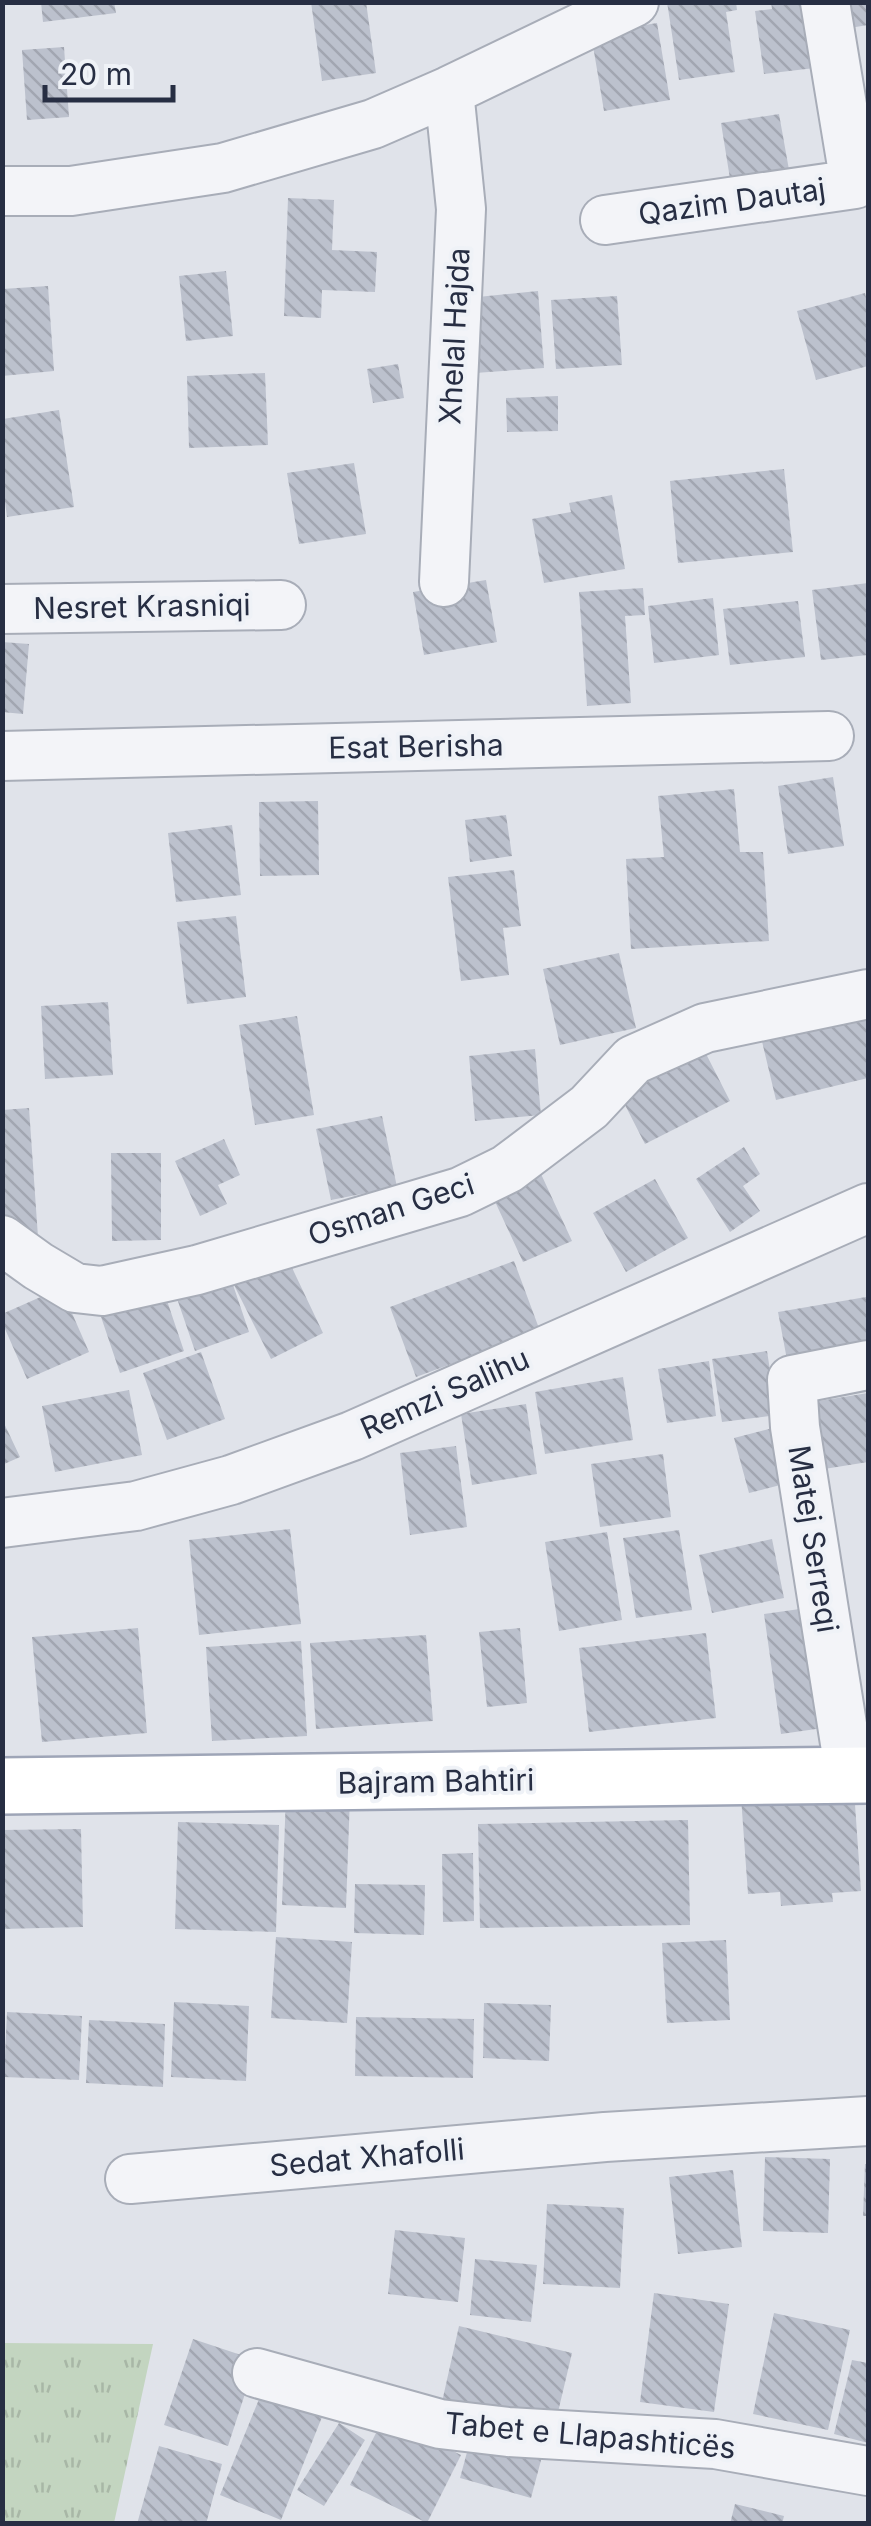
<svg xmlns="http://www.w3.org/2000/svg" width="871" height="2526" font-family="Inter,sans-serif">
	<defs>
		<pattern id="grass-tufts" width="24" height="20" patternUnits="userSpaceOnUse" patternTransform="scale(2.5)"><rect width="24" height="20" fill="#c3d5c0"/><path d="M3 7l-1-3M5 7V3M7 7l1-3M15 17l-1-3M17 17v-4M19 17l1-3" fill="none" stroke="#a8b7a6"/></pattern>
		<pattern id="building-back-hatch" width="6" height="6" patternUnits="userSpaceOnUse" patternTransform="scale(2.5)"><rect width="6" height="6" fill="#bcc1cd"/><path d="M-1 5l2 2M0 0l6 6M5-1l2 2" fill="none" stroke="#a2a6b1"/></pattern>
	</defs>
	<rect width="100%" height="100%" fill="#e0e3ea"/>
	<path fill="url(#grass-tufts)" d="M3,2343L153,2344L114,2523H3Z"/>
	<path fill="url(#building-back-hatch)" d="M41,2H114L116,13L43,22Z
		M311,2H366L376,73L322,81Z
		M667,2H736L737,10L726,12L735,72L679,80Z
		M771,2H814L823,67L764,74L755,11L772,9Z
		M832,2H868V25L837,30Z
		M657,23L670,100L604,111L591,34Z
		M64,47L69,117L27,120L22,50Z
		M779,114L791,181L732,191L721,123Z
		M288,198L334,200L332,250L377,252L375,292L322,290L321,318L284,316Z
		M226,271L233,336L186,341L179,276Z
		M48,286L54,371L2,376V289Z
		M538,291L544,368L475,373L468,298Z
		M865,293L868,306V366L816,380L797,311Z
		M617,296L622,365L556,369L551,300Z
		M398,364L404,398L373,403L367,369Z
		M265,373L268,445L189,448L187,376Z
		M558,396V431L507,432L506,398Z
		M59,410L74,507L7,517L3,487V419Z
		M354,463L366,534L299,544L287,473Z
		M784,469L793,552L678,563L670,481Z
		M612,495L625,569L544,583L532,519L571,512L569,503Z
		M486,580L497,642L424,655L413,592Z
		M868,583V655L821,660L812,590Z
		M643,588L645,615L625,616L631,703L587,706L579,592Z
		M713,598L719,655L654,663L648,606Z
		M798,601L805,657L730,665L723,609Z
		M2,642L29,644L23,714L2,712Z
		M833,777L844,846L788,854L778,786Z
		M734,789L740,852H763L769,941L631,949L626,859L664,857L658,796Z
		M318,801L319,875L260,876L259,802Z
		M506,815L512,856L470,862L465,820Z
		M232,825L241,895L176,902L168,833Z
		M514,870L521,926L503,928L509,975L461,981L448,877Z
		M236,916L246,997L187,1004L177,922Z
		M619,953L636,1028L560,1045L543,969Z
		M108,1002L113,1075L45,1079L41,1006Z
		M868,1007V1078L776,1100L760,1033Z
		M297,1016L314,1115L255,1125L239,1025Z
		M701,1044L730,1101L645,1144L625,1105L643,1073Z
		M535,1049L541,1115L475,1121L469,1056Z
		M29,1108L38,1237L2,1213V1110Z
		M382,1116L397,1187L331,1200L316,1129Z
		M224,1139L240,1175L218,1185L227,1204L200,1216L175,1161Z
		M744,1147L760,1174L743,1186L760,1211L730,1232L696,1179Z
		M111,1153H161V1240L112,1241Z
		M541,1174L572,1241L523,1262L492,1195Z
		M655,1179L688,1238L626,1272L593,1213Z
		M285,1253L323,1333L271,1359L231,1279L249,1332L195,1351L172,1284Z
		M514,1261L540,1331L416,1377L390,1307Z
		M161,1283L184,1351L120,1373L97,1305Z
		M61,1288L89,1352L27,1379L2,1322V1314Z
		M866,1297L868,1351L788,1365L778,1312Z
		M767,1351L777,1415L722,1422L712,1359Z
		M201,1352L225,1419L167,1440L143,1373Z
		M709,1361L716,1416L667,1423L658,1369Z
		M623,1377L633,1440L545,1454L535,1392Z
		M129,1390L142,1455L55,1472L42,1406Z
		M868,1393V1462L818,1470L807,1403Z
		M526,1404L537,1474L472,1485L461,1414Z
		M2,1419L20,1457L2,1465Z
		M773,1428L788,1483L749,1493L734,1438Z
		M456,1446L467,1527L410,1535L400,1453Z
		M663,1454L671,1517L600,1527L591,1464Z
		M290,1529L301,1624L199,1635L189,1540Z
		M679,1530L692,1610L636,1618L623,1538Z
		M607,1532L622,1620L559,1631L545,1542Z
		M772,1539L784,1598L712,1613L699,1555Z
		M814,1607L830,1727L781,1734L764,1614Z
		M138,1628L147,1733L42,1742L32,1637Z
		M520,1628L527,1703L487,1707L479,1632Z
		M706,1633L716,1718L589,1732L579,1648Z
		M426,1635L433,1721L316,1729L310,1643Z
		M301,1641L307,1736L212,1741L206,1647Z
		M854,1790L861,1891L832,1893L833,1902L781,1906L780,1892L748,1894L741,1797Z
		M286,1794L350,1796L346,1908L282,1905Z
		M688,1820L690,1925L480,1928L478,1824Z
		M178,1822L279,1825L276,1932L175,1929Z
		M81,1829L83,1927L2,1929V1830Z
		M473,1853L474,1921L443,1922L442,1854Z
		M355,1884L425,1885L424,1935L354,1933Z
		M276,1937L352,1942L347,2023L271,2018Z
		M726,1940L730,2020L667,2023L662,1943Z
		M174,2002L249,2006L246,2081L171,2077Z
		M484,2003L551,2005L549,2061L483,2058Z
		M7,2012L82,2016L79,2080L4,2077Z
		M356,2017L474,2019L473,2078L355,2076Z
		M89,2020L165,2024L163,2087L86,2083Z
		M765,2157L830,2159L828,2233L763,2231Z
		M865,2164H868V2216H863Z
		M733,2170L742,2247L678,2254L669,2177Z
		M547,2204L624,2208L620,2288L543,2284Z
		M395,2230L465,2238L458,2302L388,2294Z
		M475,2259L537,2265L531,2322L470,2315Z
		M654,2293L729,2304L714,2412L640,2402Z
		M774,2313L850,2330L828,2430L753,2414Z
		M459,2326L572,2353L554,2429L442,2402Z
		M193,2339L256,2360L228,2446L164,2425Z
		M852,2360L868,2363V2443L834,2434Z
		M268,2377L328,2402L281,2520L220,2495Z
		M384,2417L461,2455L427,2523L350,2485Z
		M339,2423L365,2440L324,2506L297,2490Z
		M473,2430L544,2449L531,2498L460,2478Z
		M159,2446L222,2464L206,2524H137Z
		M735,2504L784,2516L782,2524H730Z"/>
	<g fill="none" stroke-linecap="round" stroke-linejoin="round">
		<g stroke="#a8adb8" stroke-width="52">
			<path id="street" d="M2,191H71L223,168L373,124L449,91L634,2
				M605,220L855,184L825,2
				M444,582L461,209L449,91
				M2,609L281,605
				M2,756L829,736
				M2,1240L38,1266L75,1288L102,1291L197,1270L460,1192L507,1169L589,1107L633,1060L705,1028L868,994
				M2,1523L136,1506L231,1480L352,1436L868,1208
				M850,1775L795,1427L792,1380L868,1365
				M130,2179L605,2137L868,2121
				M257,2373L440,2424L508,2432L715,2444L868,2471"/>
		</g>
		<g stroke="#9ea5b7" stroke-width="60">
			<path id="primary" d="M2,1786L868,1775"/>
		</g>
		<use href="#street" stroke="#f3f4f8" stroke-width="48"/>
		<use href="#primary" stroke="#fff" stroke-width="55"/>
	</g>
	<g text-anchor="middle" stroke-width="8" stroke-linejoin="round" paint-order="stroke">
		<g font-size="30" fill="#272e43" stroke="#eff2f7">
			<text transform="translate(732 202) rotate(-8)" y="10">Qazim Dautaj</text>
			<text transform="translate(455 336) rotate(-87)" y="10">Xhelal Hajda</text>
			<text transform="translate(142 607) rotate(-1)" y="10">Nesret Krasniqi</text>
			<text transform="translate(416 747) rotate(-1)" y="10">Esat Berisha</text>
			<text transform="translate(391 1210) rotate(-18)" y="10">Osman Geci</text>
			<text transform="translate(445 1394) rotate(-24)" y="10">Remzi Salihu</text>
			<text transform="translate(813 1539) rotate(81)" y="10">Matej Serreqi</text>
			<text transform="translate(436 1782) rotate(-1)" y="10">Bajram Bahtiri</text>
			<text transform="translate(367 2158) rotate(-5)" y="10">Sedat Xhafolli</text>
			<text transform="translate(590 2436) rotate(5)" y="10">Tabet e Llapashticës</text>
		</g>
	</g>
	<rect width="871" height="2526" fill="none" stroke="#272e43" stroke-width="10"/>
	<path d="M45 85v15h128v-15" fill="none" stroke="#272e43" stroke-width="5"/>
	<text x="60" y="85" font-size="30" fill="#272e43" stroke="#eff2f7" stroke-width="8" paint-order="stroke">20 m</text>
</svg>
